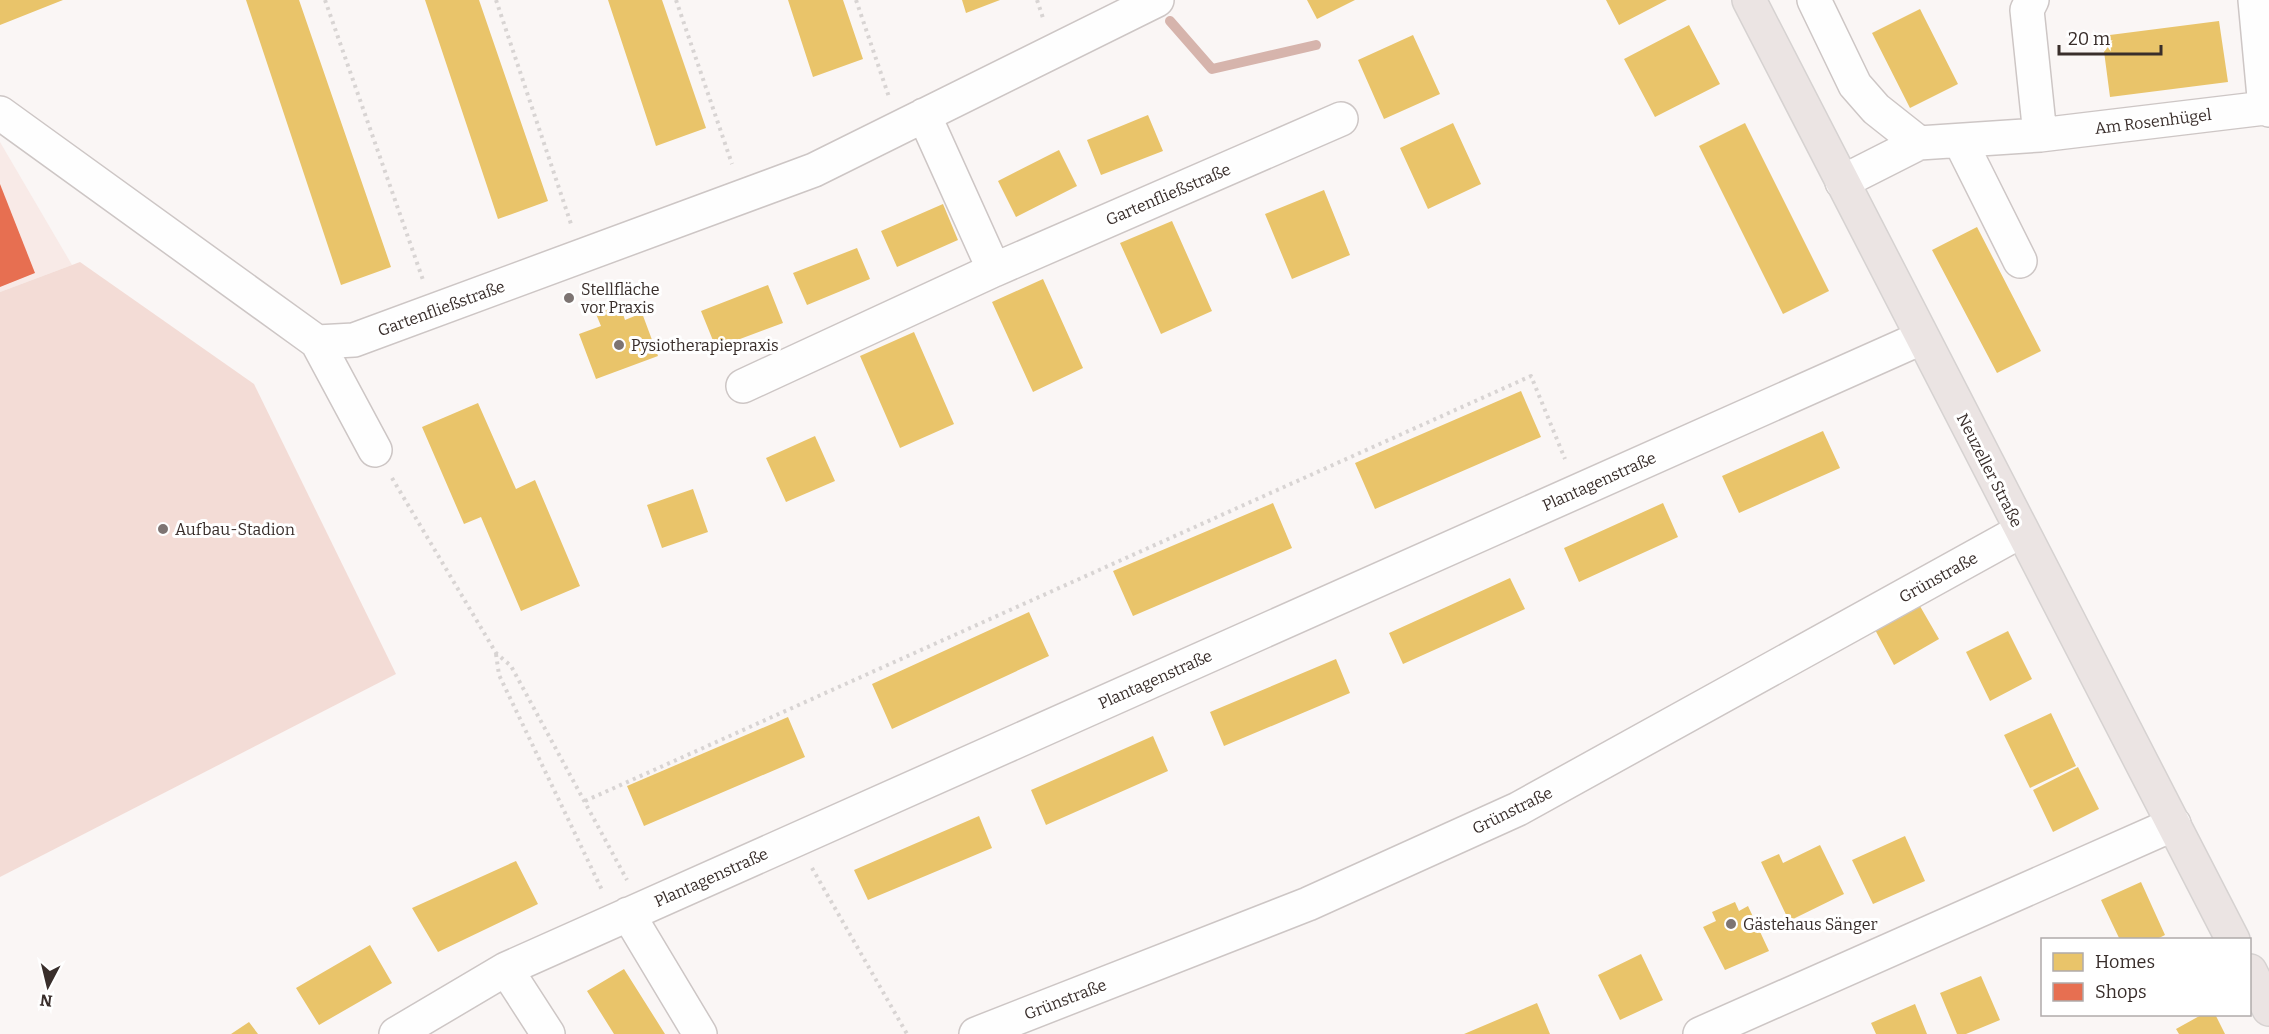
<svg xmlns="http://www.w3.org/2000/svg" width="2269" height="1034" font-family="Bitter,serif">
	<rect width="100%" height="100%" fill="#faf6f5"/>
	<path fill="#f8eae7" d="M0,142L72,265L0,292Z"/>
	<path fill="#f3dcd6" d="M80,262L254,384L396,674L0,877V292Z"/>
	<path fill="#e9c46a" d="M0,0H63L0,25Z
		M246,0H299L391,267L341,285Z
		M425,0H479L548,201L498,219Z
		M608,0H662L706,128L656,146Z
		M788,0H843L863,59L813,77Z
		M962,0H1000L966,13Z
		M1307,0H1355L1317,19Z
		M1606,0H1667L1619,25Z
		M1920,9L1958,84L1910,108L1872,33Z
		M2219,21L2228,82L2110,97L2102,36Z
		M1689,25L1720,84L1655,117L1624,59Z
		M1413,35L1440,94L1384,119L1358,60Z
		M1148,115L1163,151L1101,175L1087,140Z
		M1453,123L1481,184L1428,209L1400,148Z
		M1745,123L1829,291L1783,314L1699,146Z
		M1059,150L1077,186L1016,217L998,181Z
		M1324,190L1350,255L1292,279L1265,214Z
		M943,204L958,240L897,267L881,231Z
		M1172,221L1212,311L1161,334L1120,243Z
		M1977,227L2041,351L1997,373L1932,250Z
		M857,248L870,279L807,305L793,273Z
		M1043,279L1083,368L1033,392L992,302Z
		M768,285L783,323L716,348L701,311Z
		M620,305L625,320L642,313L658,356L596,379L579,334L601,326L596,314Z
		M914,332L954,424L900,448L860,356Z
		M1521,391L1541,437L1375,509L1355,463Z
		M478,403L516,489L535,480L580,586L521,611L481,517L464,524L422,427Z
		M1823,431L1840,468L1739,513L1722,476Z
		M815,436L835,481L786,502L766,458Z
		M693,489L708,532L662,548L647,505Z
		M1273,503L1292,548L1133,616L1113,571Z
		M1663,503L1678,537L1579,582L1564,548Z
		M1510,578L1525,609L1403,664L1389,633Z
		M1917,601L1939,639L1894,665L1873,626Z
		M1029,612L1049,656L892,729L872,684Z
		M2008,631L2032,679L1990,701L1966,652Z
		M1336,659L1350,693L1224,746L1210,712Z
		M2051,713L2076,766L2030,788L2004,735Z
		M788,717L805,757L644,826L627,786Z
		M1153,736L1168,771L1046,825L1031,790Z
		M2078,767L2099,809L2053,832L2033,790Z
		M979,816L992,848L868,900L854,870Z
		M1905,836L1925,881L1873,904L1852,860Z
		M1820,845L1844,894L1789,921L1761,862L1779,854L1783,863Z
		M516,861L538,904L438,952L412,908Z
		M2141,882L2165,935L2155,940H2120L2101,900Z
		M1735,902L1739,911L1748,906L1769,951L1725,970L1703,927L1716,921L1712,912Z
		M370,945L392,983L319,1025L296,988Z
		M1641,954L1663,1000L1620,1020L1598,975Z
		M624,969L665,1034H614L587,991Z
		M1981,976L2000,1020L1966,1034H1957L1940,993Z
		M1537,1003L1550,1034H1464Z
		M1915,1004L1927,1034H1876L1871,1023Z
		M2203,1014H2215L2225,1034H2179L2176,1029Z
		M249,1022L258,1034H231Z"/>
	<path fill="#e76f51" d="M0,184L35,273L0,287Z"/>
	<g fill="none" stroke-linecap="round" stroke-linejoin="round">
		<path stroke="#d6b4ac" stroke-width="10" d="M1170,21L1212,69L1316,45"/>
		<g stroke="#cdc6c5" stroke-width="36">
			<path id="minor" d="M1814,0L1855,85L1876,109L1919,143
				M2032,0L2027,10L2040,135
				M2255,0L2265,108
				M0,113L317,342L354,340L814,170L1157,0
				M1960,141L2020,261
				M1842,182L1919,143L2040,135L2265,108L2269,110
				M994,270L1341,119
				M317,342L375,450
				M743,386L994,270L924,115
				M628,914L700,1034
				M506,969L548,1034
				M396,1034L506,969L1921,338
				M976,1034L1308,904L1518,809L2021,531
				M1700,1034L2174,824"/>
		</g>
		<g stroke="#d6d2d1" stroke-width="36">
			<path id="major" d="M1749,0L2233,940
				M2250,971L2269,1009"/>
		</g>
		<path stroke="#d8d4d3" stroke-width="4" stroke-dasharray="3 4.5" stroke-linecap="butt" d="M325,0L423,280
			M496,0L571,224
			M676,0L732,164
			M856,0L889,97
			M1037,0L1043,18
			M392,478L496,653L511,666L627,880
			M496,654L499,675L602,890
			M585,801L1531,376L1565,459
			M812,868L907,1034"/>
		<use href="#minor" stroke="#fefefe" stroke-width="33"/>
		<use href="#major" stroke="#ebe4e3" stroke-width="33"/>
	</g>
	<g fill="#7d7472" stroke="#fff" stroke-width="2">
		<circle cx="569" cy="298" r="6"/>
		<circle cx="619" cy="345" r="6"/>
		<circle cx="163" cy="529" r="6"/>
		<circle cx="1731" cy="924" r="6"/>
	</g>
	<g text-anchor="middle" stroke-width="6" stroke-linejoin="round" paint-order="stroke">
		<g font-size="16" fill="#392e2b" stroke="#fff">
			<text transform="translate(2153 121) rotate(-7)" y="6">Am Rosenhügel</text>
			<text transform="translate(1168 194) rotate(-23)" y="6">Gartenfließstraße</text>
			<text transform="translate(441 308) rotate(-20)" y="6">Gartenfließstraße</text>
			<text transform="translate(1990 470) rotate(63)" y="6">Neuzeller Straße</text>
			<text transform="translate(1599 481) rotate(-24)" y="6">Plantagenstraße</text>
			<text transform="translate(1938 577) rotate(-29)" y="6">Grünstraße</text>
			<text transform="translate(1155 679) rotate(-24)" y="6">Plantagenstraße</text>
			<text transform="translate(1512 810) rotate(-26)" y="6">Grünstraße</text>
			<text transform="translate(711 877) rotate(-24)" y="6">Plantagenstraße</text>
			<text transform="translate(1065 999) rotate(-21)" y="6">Grünstraße</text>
		</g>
		<g font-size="16" fill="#392e2b" stroke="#fff" text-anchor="start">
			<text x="581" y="295">Stellfläche<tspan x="581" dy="18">vor Praxis</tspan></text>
			<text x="631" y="351">Pysiotherapiepraxis</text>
			<text x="175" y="535">Aufbau-Stadion</text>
			<text x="1743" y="930">Gästehaus Sänger</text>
		</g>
	</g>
	<rect x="2041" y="938" width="210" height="78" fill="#ffffff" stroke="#b0abaa" stroke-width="1.5"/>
	<rect x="2053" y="953" width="30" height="18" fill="#e9c46a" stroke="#b0abaa" stroke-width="1.5"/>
	<text x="2095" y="968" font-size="18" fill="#392e2b">Homes</text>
	<rect x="2053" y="983" width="30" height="18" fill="#e76f51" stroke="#b0abaa" stroke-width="1.5"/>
	<text x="2095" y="998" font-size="18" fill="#392e2b">Shops</text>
	<g transform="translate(48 986) rotate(187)" stroke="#ffffff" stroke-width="4.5" paint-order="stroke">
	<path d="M0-4.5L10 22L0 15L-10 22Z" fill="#392e2b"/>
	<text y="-9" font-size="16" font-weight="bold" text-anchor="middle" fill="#392e2b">N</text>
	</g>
	<path d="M2059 45v9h102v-9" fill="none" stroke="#392e2b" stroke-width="3"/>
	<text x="2068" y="45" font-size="18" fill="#392e2b" stroke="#ffffff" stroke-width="4.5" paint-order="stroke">20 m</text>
</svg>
